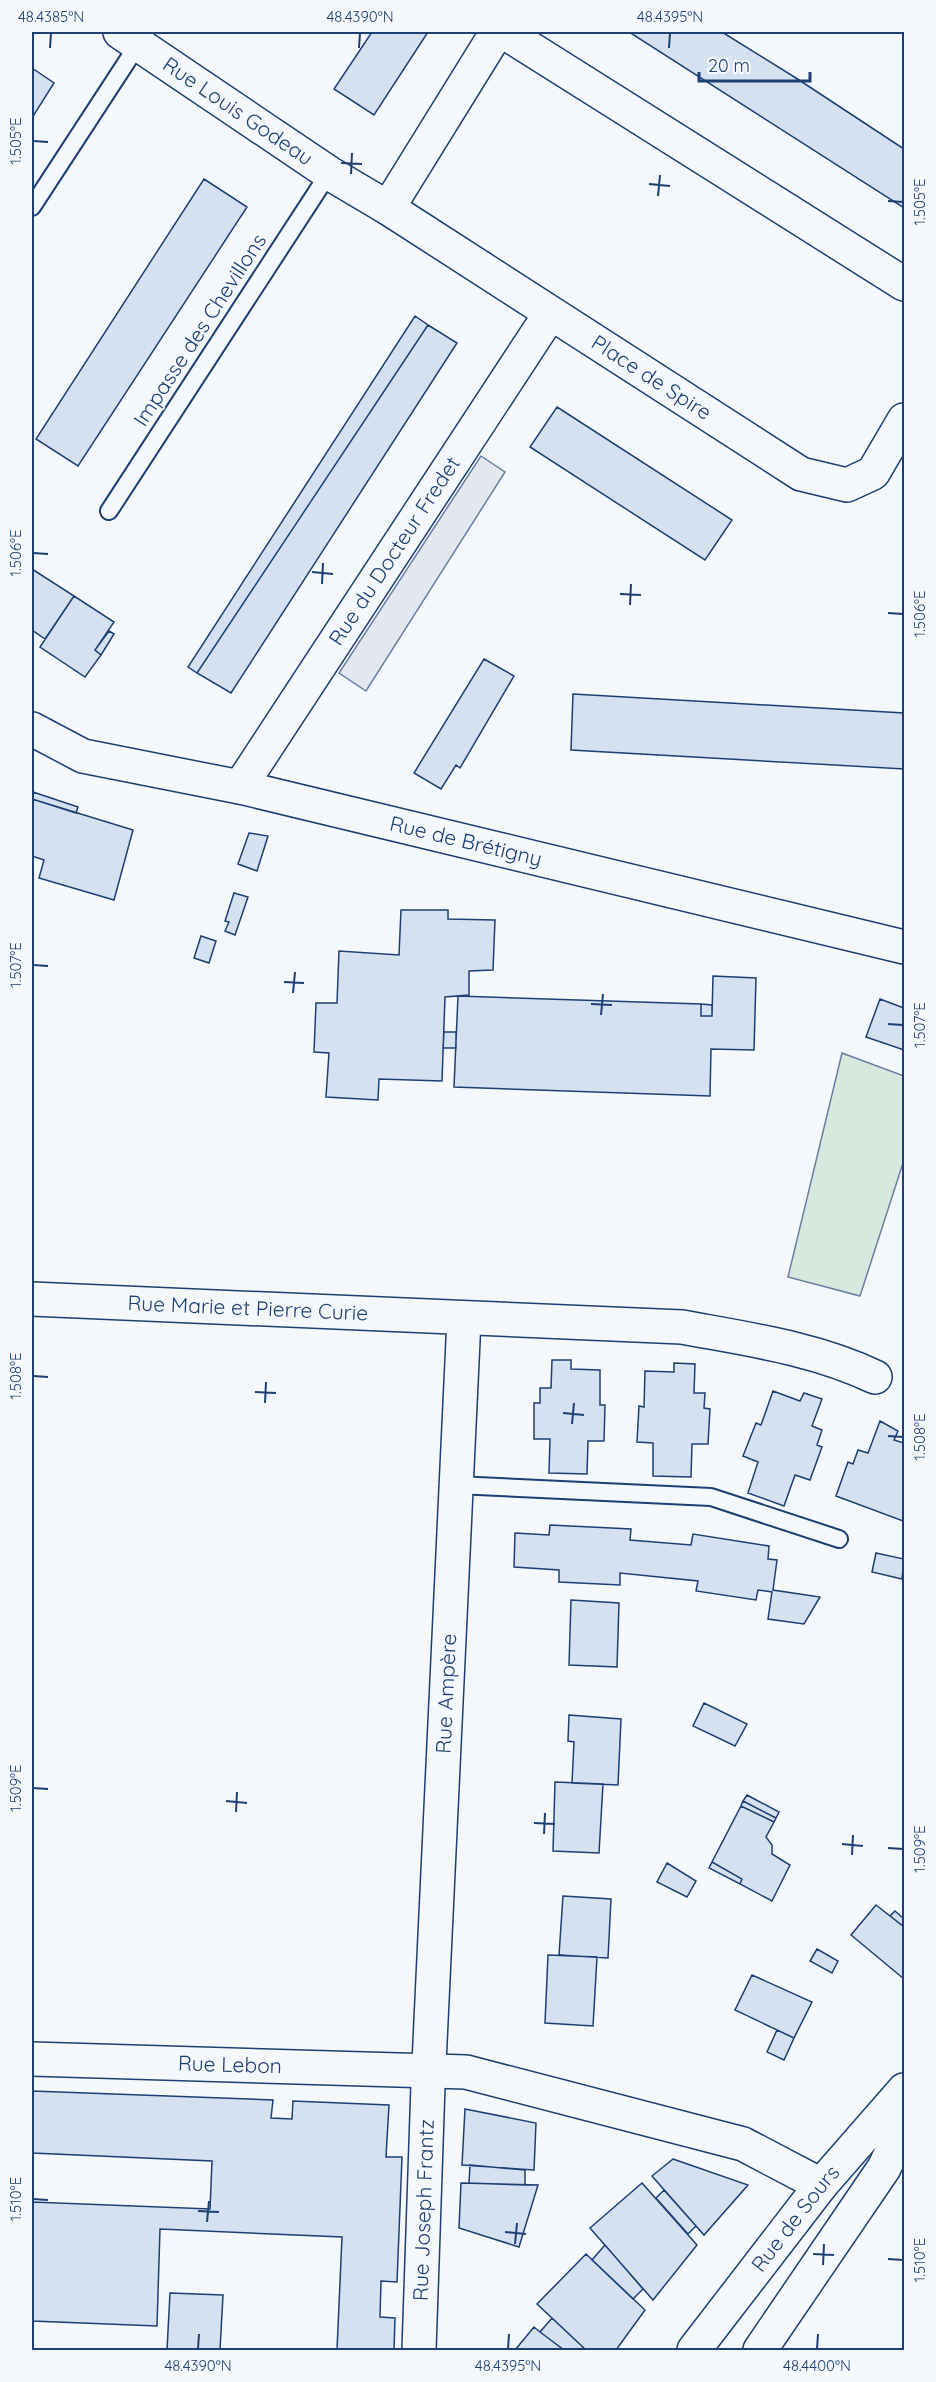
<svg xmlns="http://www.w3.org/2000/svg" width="936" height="2382" font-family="Quicksand,sans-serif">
	<rect width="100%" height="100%" fill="#f4f7fb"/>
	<path fill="#d7e8df" stroke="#687fa3" stroke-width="1.5" d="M842,1053L904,1076V1160L860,1296L788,1277Z"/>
	<path fill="#e3e8f0" stroke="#687fa3" stroke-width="1.5" d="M481,456L505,472L366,691L339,673Z"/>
	<path fill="#d5e0f0" stroke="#1d3f73" stroke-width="1.5" d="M372,32H428L374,115L334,89Z
		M629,32H722L796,78L904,149V208Z
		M32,68L54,83L32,118Z
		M204,179L247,207L78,466L36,439Z
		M415,316L428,325L197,673L188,667Z
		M428,325L457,343L231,693L197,673Z
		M557,407L732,520L705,560L530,447Z
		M32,569L74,596L45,639L32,630Z
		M74,596L114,622L95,650L101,655L85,677L40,647Z
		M109,631L114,634L101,655L95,650Z
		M484,659L514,676L460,768L456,765L441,789L414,773Z
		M573,694L904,713V769L571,750Z
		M33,792L78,807L76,813L32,799Z
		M32,799L133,830L114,900L39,878L44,860L32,856Z
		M249,833L268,836L257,871L238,864Z
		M234,893L248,897L235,935L225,931L229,922L225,921Z
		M401,910H448V919L495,920L493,970L469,971V995L445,997L442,1081L379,1079L378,1100L326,1097L329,1053L314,1052L316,1003H337L339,951L399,955Z
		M201,936L216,941L209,963L194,958Z
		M713,976L756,978L754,1050L711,1049L710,1096L454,1087L458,996L701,1004V1016H712Z
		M880,999L904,1008V1050L866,1037Z
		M701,1004L712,1005V1016H701Z
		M444,1032H456V1048H443Z
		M552,1360H571V1369L600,1370V1405H605L604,1441H588L587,1474L549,1473L550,1439H534V1403H540V1388H551Z
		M674,1363L695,1364L694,1393H705L704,1408L710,1409L708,1444H692L691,1477L653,1476V1443L637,1442L639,1406L644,1407L645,1371L674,1372Z
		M773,1391L800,1401L804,1393L822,1399L812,1426L822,1430L817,1445L822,1447L810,1480L795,1475L784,1506L748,1493L758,1462L743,1456L756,1423L761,1425Z
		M880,1421L898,1431L894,1440L904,1443L903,1521L836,1496L848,1462L853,1464L858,1450L868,1453Z
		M550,1525L631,1529L630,1540L691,1545L693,1534L769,1546L768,1559L777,1560L773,1590L820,1597L804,1624L768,1619L772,1592L758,1590L756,1600L696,1591L698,1581L620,1573V1585L559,1582V1570L514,1567L515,1533L549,1535Z
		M876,1553L904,1559L902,1579L872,1572Z
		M571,1600L619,1603L617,1667L569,1665Z
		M704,1703L747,1724L735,1746L693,1726Z
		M569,1715L621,1719L618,1785L572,1783L574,1742L568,1741Z
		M555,1782L603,1784L599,1853L553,1851Z
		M747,1795L779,1812L776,1818L743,1801Z
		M743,1801L776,1818L774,1822L741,1806Z
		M741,1806L774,1822L766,1837L772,1845V1854L790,1865L772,1901L740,1884L742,1879L712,1862Z
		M712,1862L742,1879L740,1884L709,1868Z
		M667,1863L696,1881L687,1897L657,1882Z
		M563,1896L611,1899L608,1958L559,1955Z
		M876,1905L903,1926L904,1924V1979L851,1935Z
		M895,1911L904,1919L903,1926L890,1916Z
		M817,1949L838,1961L832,1973L810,1961Z
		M548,1955L597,1957L593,2026L545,2023Z
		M752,1975L812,2002L794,2038L735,2010Z
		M777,2030L794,2038L784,2060L767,2052Z
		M32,2091L273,2100L271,2118L292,2119L293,2101L389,2105L386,2157H402L397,2282L381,2281L380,2317L395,2318L394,2350H337L342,2237L160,2229L157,2326L32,2321V2202L210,2209L212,2161L32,2153Z
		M465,2109L536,2123L534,2170L462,2165Z
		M673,2159L748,2185L704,2235L652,2176Z
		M470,2165L525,2170V2185L469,2183Z
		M461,2183L538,2185L519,2247L459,2228Z
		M642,2183L697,2245L653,2300L590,2228Z
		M664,2190L696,2226L688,2234L656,2198Z
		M605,2245L643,2289L633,2299L592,2260Z
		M586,2254L645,2310L616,2350H586L537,2304Z
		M170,2293L223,2295L220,2350H167Z
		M552,2318L586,2350H564L540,2332Z
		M534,2327L540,2332L564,2350H515Z"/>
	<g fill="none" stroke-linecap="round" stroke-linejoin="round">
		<g stroke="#1d3f73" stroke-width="20">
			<path id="lane" d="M32,207L139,43
				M109,511L329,173
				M456,1485L711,1497L839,1539"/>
		</g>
		<g stroke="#1d3f73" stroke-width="36">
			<g id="street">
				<path id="s1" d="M120,32L329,173L388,208L801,474L847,485L873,473L904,420"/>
				<path d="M504,32L904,284"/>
				<path d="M388,208L497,32"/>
				<path id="s2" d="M32,729L83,756L240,787L904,947"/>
				<path id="s3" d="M240,787L550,314"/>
				<path id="s4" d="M32,1299L682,1327C746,1339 815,1348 875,1377"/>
				<path id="s5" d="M32,2059L466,2072L743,2144L821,2185"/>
				<path id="s6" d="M419,2350L428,2085L464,1319"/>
			</g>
		</g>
		<g stroke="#1d3f73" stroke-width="36">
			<g id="secondary">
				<path id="s7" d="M694,2350L821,2185L904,2090"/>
				<path d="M760,2350L884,2168L904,2126"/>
			</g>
		</g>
		<use href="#lane" stroke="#f4f7fb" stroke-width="16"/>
		<use href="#street" stroke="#f4f7fb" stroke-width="33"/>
		<use href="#secondary" stroke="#f4f7fb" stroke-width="33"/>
	</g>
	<path fill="none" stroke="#1d3f73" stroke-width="2" d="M50,48L51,33M359,48L360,33M669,48L670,33M33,141L48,142M341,163L362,164M351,174L352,153M649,184L670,186M658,196L660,175M888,201L903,202M33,553L48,554M312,572L333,574M322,584L323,563M620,594L641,595M630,605L631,584M888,613L903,614M33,965L48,966M284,982L304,983M293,993L295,972M591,1004L612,1005M601,1015L603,994M888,1024L903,1025M33,1376L48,1377M255,1392L276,1393M265,1403L266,1382M563,1413L584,1415M572,1424L574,1403M888,1436L903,1437M33,1788L48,1789M226,1801L247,1803M236,1812L237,1792M534,1823L555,1824M544,1834L545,1813M842,1844L863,1846M888,1848L903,1849M852,1855L853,1835M33,2199L48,2200M198,2211L219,2212M207,2222L209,2201M505,2232L526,2234M515,2244L517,2223M813,2254L834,2255M888,2259L903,2260M823,2265L824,2244M198,2349L199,2334M508,2349L509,2334M817,2349L818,2334"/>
	<g text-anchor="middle" stroke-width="4.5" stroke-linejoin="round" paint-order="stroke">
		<g font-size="21" fill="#1d3f73" stroke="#f4f7fb">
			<text dy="7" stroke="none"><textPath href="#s1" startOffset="142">Rue Louis Godeau</textPath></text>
			<text transform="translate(200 330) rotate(-57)" y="7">Impasse des Chevillons</text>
			<text dy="7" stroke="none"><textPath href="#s1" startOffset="634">Place de Spire</textPath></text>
			<text dy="7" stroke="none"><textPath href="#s3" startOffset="282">Rue du Docteur Fredet</textPath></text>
			<text dy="7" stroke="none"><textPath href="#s2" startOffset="450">Rue de Brétigny</textPath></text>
			<text dy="7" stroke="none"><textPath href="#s4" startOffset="216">Rue Marie et Pierre Curie</textPath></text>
			<text dy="7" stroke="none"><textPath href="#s6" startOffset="657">Rue Ampère</textPath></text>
			<text dy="7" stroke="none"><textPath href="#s5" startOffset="198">Rue Lebon</textPath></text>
			<text dy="7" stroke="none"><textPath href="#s6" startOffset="140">Rue Joseph Frantz</textPath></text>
			<text dy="7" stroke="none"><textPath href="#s7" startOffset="166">Rue de Sours</textPath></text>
		</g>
	</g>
	<rect width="936" height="2382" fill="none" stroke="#f4f7fb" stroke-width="66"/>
	<path d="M699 72v9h111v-9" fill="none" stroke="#1d3f73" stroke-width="3"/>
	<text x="708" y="72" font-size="18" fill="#1d3f73" stroke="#f4f7fb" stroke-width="4.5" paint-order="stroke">20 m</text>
	<rect x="33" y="33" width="870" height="2316" fill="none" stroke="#1d3f73" stroke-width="2"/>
	<g font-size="15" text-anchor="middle" fill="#1d3f73">
		<text x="51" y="22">48.4385°N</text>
		<text x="360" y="22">48.4390°N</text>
		<text x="670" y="22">48.4395°N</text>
		<text transform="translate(16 141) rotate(-90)" y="5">1.505°E</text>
		<text transform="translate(920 202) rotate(-90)" y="5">1.505°E</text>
		<text transform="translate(16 553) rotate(-90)" y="5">1.506°E</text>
		<text transform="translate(920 614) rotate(-90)" y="5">1.506°E</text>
		<text transform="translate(16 965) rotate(-90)" y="5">1.507°E</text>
		<text transform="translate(920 1025) rotate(-90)" y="5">1.507°E</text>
		<text transform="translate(16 1376) rotate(-90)" y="5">1.508°E</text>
		<text transform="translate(920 1437) rotate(-90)" y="5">1.508°E</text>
		<text transform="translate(16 1788) rotate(-90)" y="5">1.509°E</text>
		<text transform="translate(920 1849) rotate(-90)" y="5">1.509°E</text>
		<text transform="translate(16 2199) rotate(-90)" y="5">1.510°E</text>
		<text transform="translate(920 2260) rotate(-90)" y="5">1.510°E</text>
		<text x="198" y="2371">48.4390°N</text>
		<text x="508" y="2371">48.4395°N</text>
		<text x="817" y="2371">48.4400°N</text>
	</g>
</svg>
